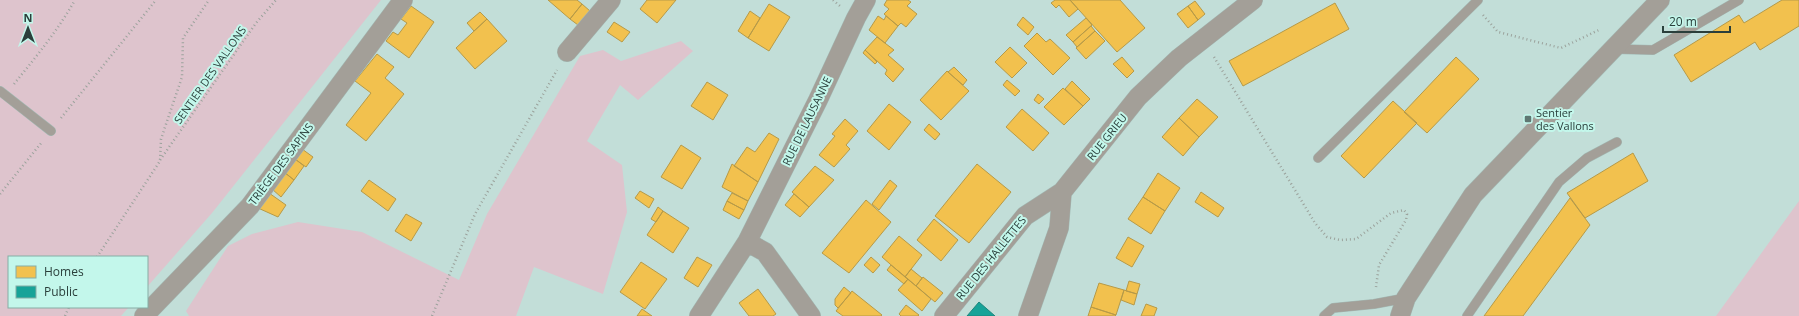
<svg xmlns="http://www.w3.org/2000/svg" width="1799" height="316" font-family="'Open Sans',sans-serif">
	<rect width="100%" height="100%" fill="#c2ded8"/>
	<path fill="#dec4cd" d="M0,0H381L212,213L147,287V257H9V307H129L121,316H0Z
		M681,41L693,51L638,100L620,85L587,141L622,165L627,212L603,294L534,267L516,316H189L186,311L228,246L252,234L298,222L362,232L459,280L487,214L580,56L603,50L621,61Z
		M1799,201V316H1716Z"/>
	<path fill="#f2c14e" stroke="#b69a48" d="M548,0H577L582,4L570,19Z
		M647,0H676L657,23L640,9Z
		M887,0H908L911,2L907,6L917,14L906,27L901,23L898,26L884,14L889,9L884,5Z
		M1055,0H1070L1078,9L1069,17L1059,5L1056,8L1051,3Z
		M1070,0H1120L1145,28L1117,52Z
		M1782,0H1799V26L1760,50L1755,42L1691,82L1674,55L1739,15L1744,23Z
		M1195,1L1205,14L1198,20L1188,6Z
		M1335,3L1349,29L1243,86L1229,61Z
		M582,4L590,11L578,25L570,19Z
		M769,4L790,17L769,51L748,38Z
		M411,6L434,22L409,58L386,41L393,32L398,35L407,23L401,19Z
		M1188,6L1198,20L1188,28L1177,14Z
		M750,11L760,18L748,38L738,31Z
		M480,12L487,19L474,31L467,23Z
		M878,16L884,20L886,16L898,26L885,43L869,30Z
		M1023,17L1034,27L1028,35L1017,25Z
		M1086,18L1092,25L1073,42L1066,35Z
		M487,19L507,41L475,69L456,48Z
		M614,22L630,32L622,42L607,32Z
		M1091,26L1095,31L1077,47L1073,42Z
		M1095,31L1105,41L1086,59L1076,48Z
		M1037,33L1046,42L1050,39L1070,58L1053,75L1024,46Z
		M877,37L894,50L888,55L904,69L893,82L885,74L887,70L865,50Z
		M1010,47L1027,63L1012,78L995,62Z
		M865,50L877,62L875,64L863,53Z
		M377,54L394,67L385,78L404,94L366,141L346,125L371,93L355,81Z
		M1122,57L1134,71L1127,78L1113,64Z
		M1456,57L1479,79L1427,133L1404,112Z
		M954,67L967,80L963,85L948,72Z
		M947,71L969,91L941,120L920,100Z
		M1007,80L1020,91L1015,96L1003,85Z
		M1072,81L1090,99L1083,106L1065,89Z
		M707,82L728,95L713,120L691,106Z
		M1063,88L1083,106L1064,125L1044,107Z
		M1038,94L1044,99L1039,104L1034,100Z
		M1197,99L1218,117L1199,137L1179,118Z
		M1393,101L1417,123L1364,178L1341,156Z
		M889,104L911,122L889,150L867,131Z
		M1022,109L1049,133L1033,151L1006,127Z
		M1179,118L1199,137L1183,156L1162,137Z
		M845,119L858,131L846,145L850,149L834,167L819,155L835,136L832,134Z
		M929,124L940,134L935,140L924,130Z
		M769,133L779,139L758,182L734,166L747,147L755,152Z
		M681,145L701,158L682,189L661,177Z
		M302,149L313,157L306,167L295,159Z
		M1633,153L1648,181L1585,218L1567,193Z
		M295,159L304,166L294,180L284,172Z
		M732,164L758,182L748,201L722,187Z
		M977,164L1011,192L969,243L935,216Z
		M815,166L834,180L809,207L792,192Z
		M284,172L294,180L281,197L272,189Z
		M1158,173L1180,188L1165,211L1143,197Z
		M369,180L396,199L388,211L361,191Z
		M890,180L897,186L879,210L872,204Z
		M640,191L654,199L649,208L635,198Z
		M1201,192L1224,208L1218,217L1195,202Z
		M269,193L286,205L278,217L258,208Z
		M732,193L748,201L744,210L727,201Z
		M794,194L809,207L800,217L785,205Z
		M1143,197L1165,211L1151,234L1128,219Z
		M1570,198L1590,225L1523,316H1484Z
		M866,200L891,222L849,273L822,253Z
		M727,201L744,210L739,219L723,210Z
		M658,207L663,211L656,222L651,219Z
		M663,211L689,228L673,253L647,235Z
		M406,214L422,223L411,241L395,231Z
		M934,219L958,240L941,261L917,240Z
		M899,236L922,255L905,277L882,257Z
		M1128,237L1144,246L1132,267L1116,258Z
		M697,257L712,265L698,287L684,278Z
		M871,257L880,265L873,273L864,265Z
		M641,262L667,279L645,309L620,292Z
		M891,265L908,279L904,284L887,270Z
		M911,269L922,278L916,286L905,277Z
		M923,277L943,293L935,302L916,286Z
		M908,279L931,299L922,311L898,290Z
		M1129,281L1140,284L1137,294L1126,291Z
		M1099,283L1124,290L1116,315L1091,307Z
		M844,287L851,293L838,308L835,305V299Z
		M758,289L776,314L773,316H749L739,303Z
		M1124,290L1137,294L1134,305L1121,300Z
		M852,291L882,315L881,316H843L836,311Z
		M1146,304L1157,308L1154,316H1141Z
		M906,305L919,315L918,316H901L899,314Z
		M1091,307L1116,315L1115,316H1088Z
		M642,309L652,316H637Z"/>
	<path fill="#17a398" stroke="#1d857c" d="M979,302L995,316H967Z"/>
	<g fill="none" stroke-linecap="round" stroke-linejoin="round">
		<g stroke="#a3b9b4" stroke-width="10">
			<path id="lane" d="M1615,49L1653,50L1739,0
				M0,91L51,131
				M1318,158L1478,0
				M1324,316L1333,308L1374,304L1406,298
				M1467,316L1559,182L1587,158L1617,142"/>
		</g>
		<g stroke="#a3b9b4" stroke-width="20">
			<path id="street" d="M567,52L611,0
				M747,242L765,252L811,316
				M144,316L250,206L403,0
				M699,316L747,242L818,100L856,18L866,0
				M944,316L1025,216L1062,192
				M1028,316L1059,228L1062,192L1138,97L1179,58L1253,0
				M1400,316L1406,298L1473,195L1660,0"/>
		</g>
		<path stroke="#9ba29c" stroke-width="2.5" stroke-dasharray="1 3" stroke-linecap="butt" d="M833,0L840,6
			M1483,15L1498,32L1561,48L1601,29
			M1214,57L1315,223L1327,237L1340,240L1356,239L1391,213L1404,210L1407,214L1406,220L1379,265L1376,287
			M14,84C36,57 58,30 75,0
			M61,118L156,0
			M160,160L256,23L276,0
			M0,194L42,142
			M97,257L160,161L161,139L182,77L183,38L209,0
			M65,316L69,307
			M432,316L475,214L557,70"/>
		<use href="#lane" stroke="#a39f98" stroke-width="9"/>
		<use href="#street" stroke="#a39f98" stroke-width="19"/>
	</g>
	<rect fill="#5f7772" stroke="#c3f7eb" stroke-width="1.5" x="1524" y="115" width="8" height="8" rx="2"/>
	<g text-anchor="middle" stroke-width="4" stroke-linejoin="round" paint-order="stroke">
		<g font-size="11" fill="#2a3f3b" stroke="#c3f7eb">
			<text transform="translate(210 75) rotate(-55)" y="4">SENTIER DES VALLONS</text>
			<text transform="translate(807 121) rotate(-64)" y="4">RUE DE LAUSANNE</text>
			<text transform="translate(1107 137) rotate(-51)" y="4">RUE GRIEU</text>
			<text transform="translate(281 164) rotate(-53)" y="4">TRIÈGE DES SAPINS</text>
			<text transform="translate(991 258) rotate(-51)" y="4">RUE DES HALLETTES</text>
		</g>
		<g font-size="11" fill="#2a3f3b" stroke="#c3f7eb" text-anchor="start">
			<text x="1536" y="117">Sentier<tspan x="1536" dy="13">des Vallons</tspan></text>
		</g>
	</g>
	<rect x="8" y="256" width="140" height="52" fill="#c3f7eb" stroke="#86ada5"/>
	<rect x="16" y="266" width="20" height="12" fill="#f2c14e" stroke="#86ada5"/>
	<text x="44" y="276" font-size="12" fill="#2a3f3b">Homes</text>
	<rect x="16" y="286" width="20" height="12" fill="#17a398" stroke="#86ada5"/>
	<text x="44" y="296" font-size="12" fill="#2a3f3b">Public</text>
	<g transform="translate(28 28)" stroke="#c3f7eb" stroke-width="3" paint-order="stroke">
	<path d="M0-3L7 15L0 10L-7 15Z" fill="#2a3f3b"/>
	<text y="-6" font-size="11" font-weight="bold" text-anchor="middle" fill="#2a3f3b">N</text>
	</g>
	<path d="M1663 26v6h67v-6" fill="none" stroke="#2a3f3b" stroke-width="2"/>
	<text x="1669" y="26" font-size="12" fill="#2a3f3b" stroke="#c3f7eb" stroke-width="3" paint-order="stroke">20 m</text>
</svg>
